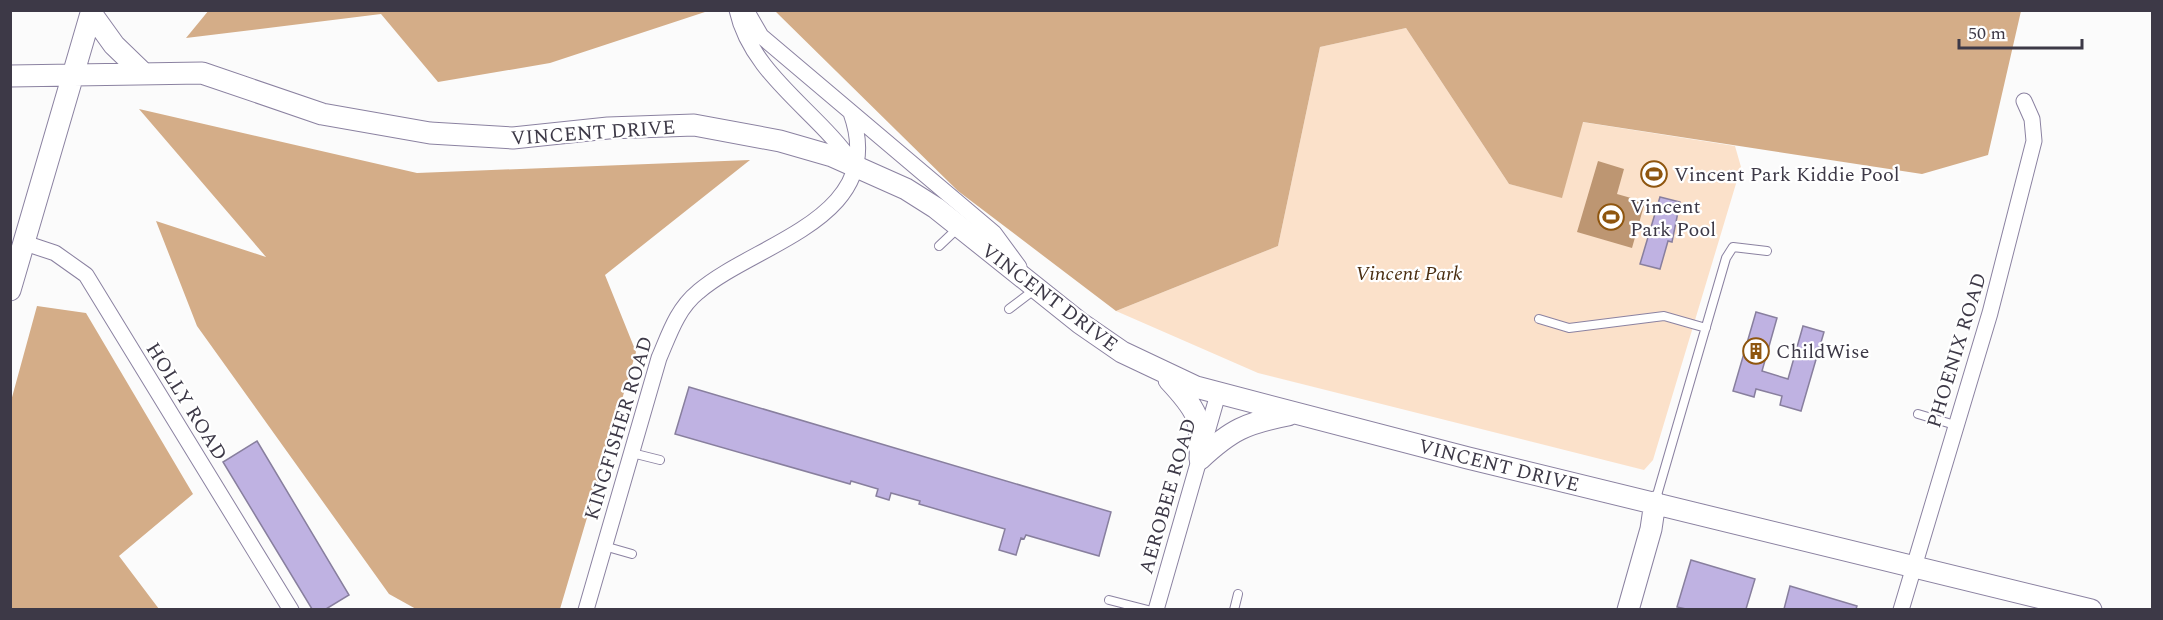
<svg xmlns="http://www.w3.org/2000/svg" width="2163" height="620" font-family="Spectral,serif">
	<rect width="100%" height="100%" fill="#fbfbfb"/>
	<path fill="#fbe1ca" d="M1406,28L1509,184L1562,197L1582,122L1735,146L1741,167L1653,460L1644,470L1258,373L1116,311L1278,246L1320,47Z"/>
	<path fill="#d4ad88" d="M209,10H708V11L550,63L438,82L381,14L186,38Z
		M775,11H2021L1988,155L1922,174L1583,122L1562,198L1509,184L1406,28L1320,47L1278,246L1116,311L958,191Z
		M139,109L417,173L750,160L605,275L636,352L560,609H416L389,594L197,326L156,221L266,257Z
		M37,306L86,313L193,494L119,556L159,609H11V401Z"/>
	<path fill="#bd9672" d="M1598,161L1624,169L1617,194L1645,202L1632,248L1577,232Z
		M1650,164L1661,173L1659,183L1649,181L1643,168Z"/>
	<path fill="#bfb2e2" stroke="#887f9e" stroke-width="1.5" d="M1660,197L1680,202L1672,242L1668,241L1660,269L1640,264Z
		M1756,312L1777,318L1762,371L1788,379L1803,326L1824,332L1801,411L1780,405L1782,396L1756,389L1754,397L1733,391Z
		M689,387L1111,512L1099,556L1026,535L1024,539L1021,538L1016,555L999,550L1005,529L919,504L920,501L891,493L889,500L876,496L878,489L851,481L850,484L675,434Z
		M257,441L349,595L326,609H312L223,462Z
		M1691,560L1755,579L1746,609H1686L1677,607Z
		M1790,586L1857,606L1856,609H1784Z"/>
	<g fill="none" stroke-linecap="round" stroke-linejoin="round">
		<g stroke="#8b82a1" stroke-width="10">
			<path id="lane" d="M939,246L958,228
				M1009,309L1034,290
				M1539,319L1569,328L1664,316L1706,328
				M1918,414L1955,425
				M632,453L660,460
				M1655,502L1726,258L1733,247L1767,251
				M604,546L632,554
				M1109,600L1148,610
				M1234,610L1238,594"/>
		</g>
		<g stroke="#8b82a1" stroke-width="17">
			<path id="street" d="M737,10C751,75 819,112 854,165
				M746,10L761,36L994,233L1019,267
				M25,243L55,253L86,275L291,610
				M586,610L659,358C669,335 677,309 698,292C756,242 889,219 851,113
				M1156,610L1218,394
				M1901,610L1990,313L2034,141L2032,119L2024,101"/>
		</g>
		<g stroke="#8b82a1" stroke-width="23">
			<path id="secondary" d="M91,13L114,45L144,74
				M10,76L202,73L322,114L430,133L513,138L608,128L694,125L780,141L832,156L906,189L936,208L1080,323L1122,352L1196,387L1468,458L2091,610
				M10,290L92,10
				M1169,380C1197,410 1202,418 1200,459
				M1200,459C1231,430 1246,423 1288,415
				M1628,610L1651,529L1655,502"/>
		</g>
		<use href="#lane" stroke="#fff" stroke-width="8"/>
		<use href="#street" stroke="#fff" stroke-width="15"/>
		<use href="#secondary" stroke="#fff" stroke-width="21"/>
	</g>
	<defs>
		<g id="stadium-ring" transform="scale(1.35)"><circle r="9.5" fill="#fff" stroke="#8f560f" stroke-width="1.5"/><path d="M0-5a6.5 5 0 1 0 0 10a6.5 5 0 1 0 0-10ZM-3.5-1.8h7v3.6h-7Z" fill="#8f560f"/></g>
		<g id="building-ring" transform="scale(1.35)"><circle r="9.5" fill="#fff" stroke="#8f560f" stroke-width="1.5"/><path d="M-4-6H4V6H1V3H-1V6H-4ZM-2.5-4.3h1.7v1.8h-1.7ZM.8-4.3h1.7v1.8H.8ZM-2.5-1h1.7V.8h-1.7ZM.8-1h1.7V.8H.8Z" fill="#8f560f"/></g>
	</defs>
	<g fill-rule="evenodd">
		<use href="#stadium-ring" x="1654" y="174"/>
		<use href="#stadium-ring" x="1611" y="217"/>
		<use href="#building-ring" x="1756" y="351"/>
	</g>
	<g text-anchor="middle" stroke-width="4.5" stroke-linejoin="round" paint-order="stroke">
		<g font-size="20" fill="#3d3947" stroke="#fff">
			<text transform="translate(593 132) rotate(-4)" y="7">VINCENT DRIVE</text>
			<text transform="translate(1050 297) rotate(37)" y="7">VINCENT DRIVE</text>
			<text transform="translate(1956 350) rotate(-73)" y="7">PHOENIX ROAD</text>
			<text transform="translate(187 401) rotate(58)" y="7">HOLLY ROAD</text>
			<text transform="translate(618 428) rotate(-73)" y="7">KINGFISHER ROAD</text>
			<text transform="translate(1499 465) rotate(14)" y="7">VINCENT DRIVE</text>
			<text transform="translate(1167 496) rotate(-74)" y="7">AEROBEE ROAD</text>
		</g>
		<g font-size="20" fill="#3d3947" stroke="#fff" text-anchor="start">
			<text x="1674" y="181">Vincent Park Kiddie Pool</text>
			<text x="1630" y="213">Vincent<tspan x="1630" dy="23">Park Pool</tspan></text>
			<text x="1776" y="358">ChildWise</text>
		</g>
		<g font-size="20" font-style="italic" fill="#492d10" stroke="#fff">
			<text x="1409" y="280">Vincent Park</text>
		</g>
	</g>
	<rect width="2163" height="620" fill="none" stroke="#3d3947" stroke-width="24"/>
	<path d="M1959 39v9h123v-9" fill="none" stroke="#3d3947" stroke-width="3"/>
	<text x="1968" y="39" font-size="18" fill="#3d3947" stroke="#ffffff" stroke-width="4.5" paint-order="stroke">50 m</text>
</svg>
